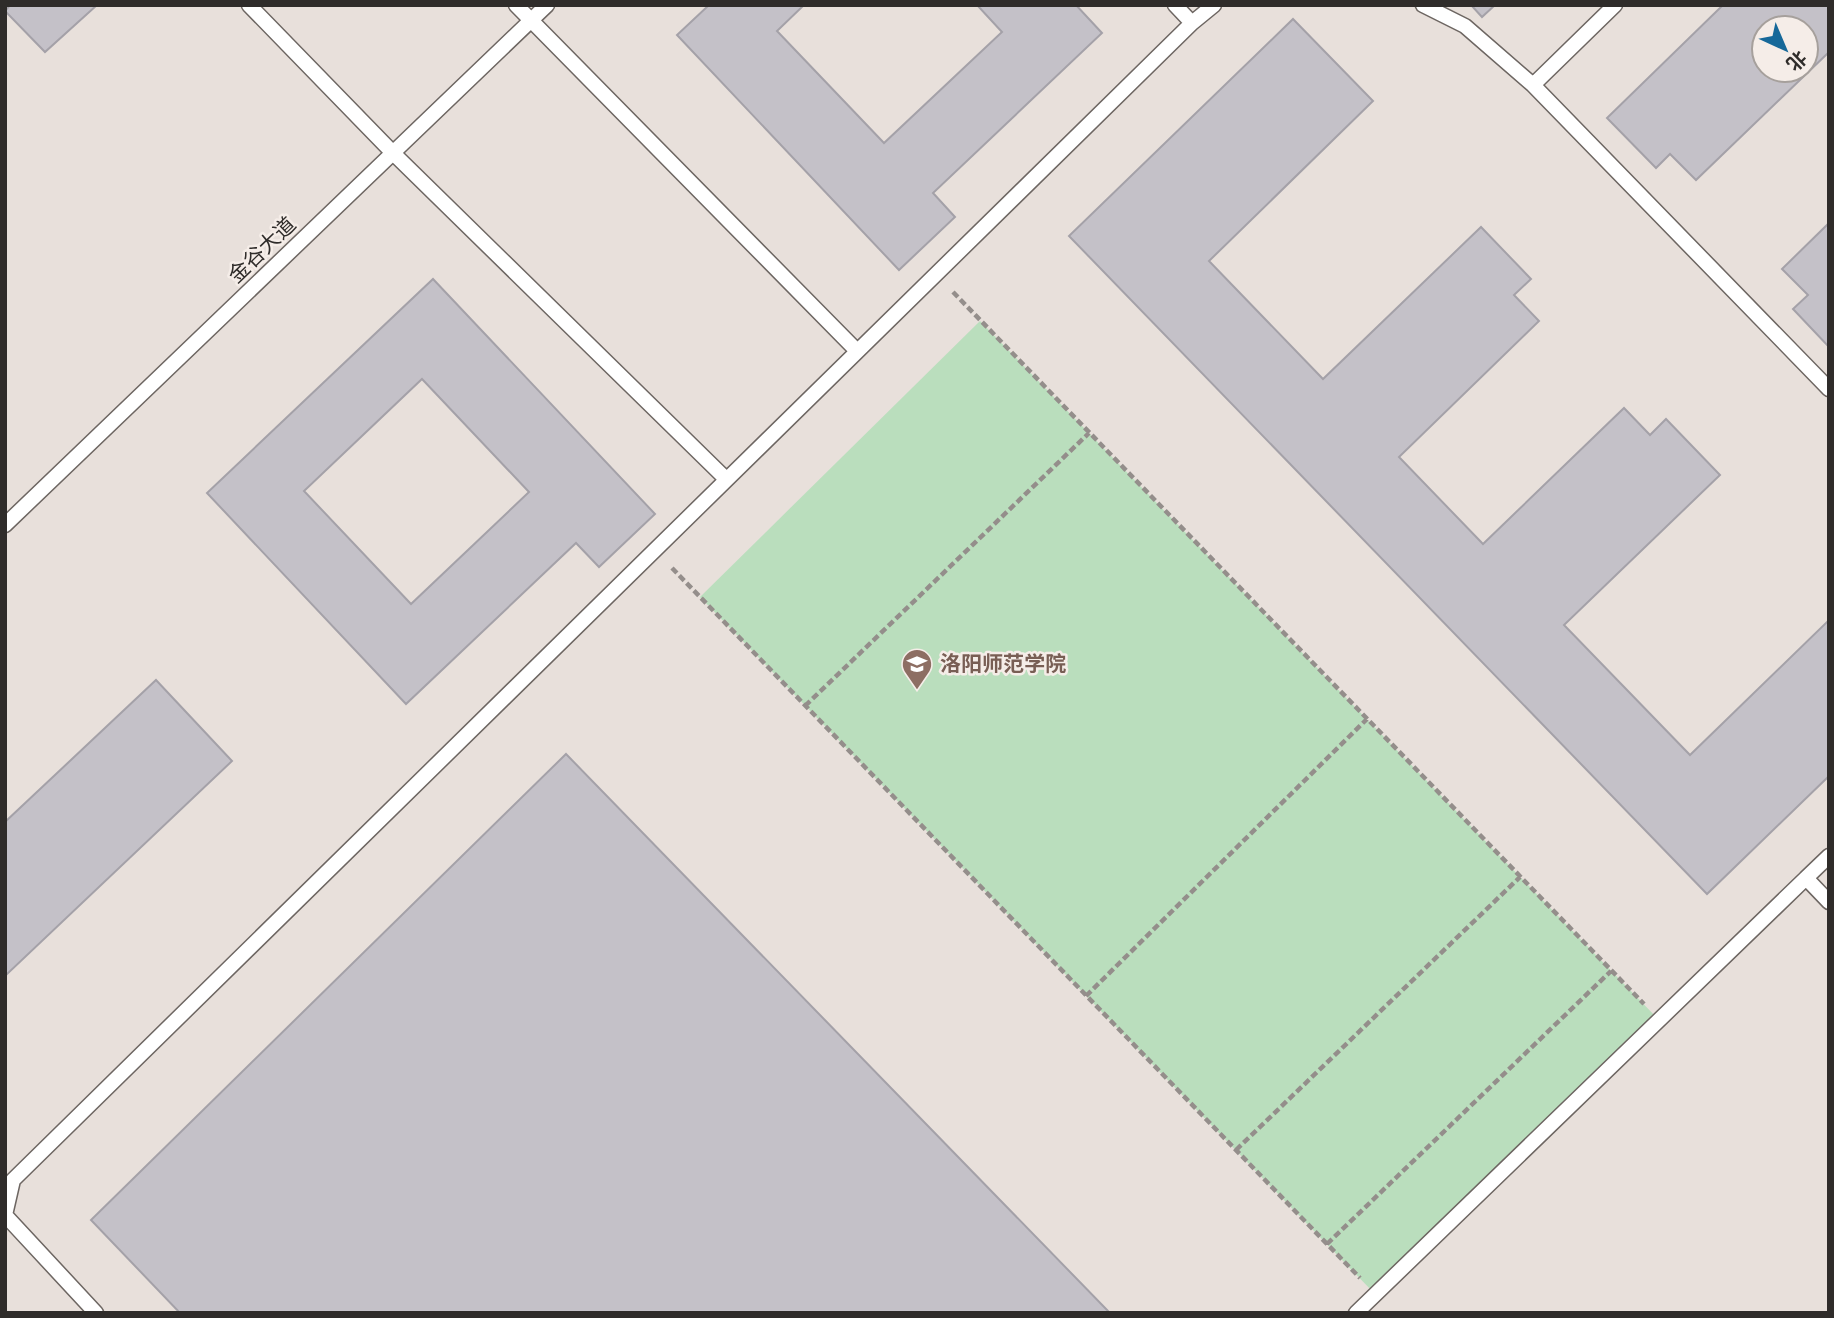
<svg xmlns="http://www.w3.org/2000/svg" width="1834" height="1318" font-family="'Fira Sans','Noto Sans SC',sans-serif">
	<rect width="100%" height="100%" fill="#e8e0db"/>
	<path fill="#badebd" d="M980,321L1659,1020L1375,1294L700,597Z"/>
	<path fill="#c4c1c8" stroke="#a4a1a8" stroke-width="2" fill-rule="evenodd" d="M10,5H97L45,52L5,11Z
		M709,5H804L777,31L884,143L1002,32L977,5H1076L1102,33L933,193L955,217L899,270L677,35Z
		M1471,5H1495L1482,17Z
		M1723,5H1829V52L1696,180L1670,154L1656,168L1607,118ZM1764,28H1806V70H1764Z
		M1293,19L1373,101L1209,261L1323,379L1481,227L1531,279L1514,295L1539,321L1399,457L1483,544L1624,408L1650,435L1666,419L1720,475L1564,625L1690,755L1829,620V776L1707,894L1069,236Z
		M1829,223V347L1793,309L1808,295L1782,269Z
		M433,279L655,514L599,567L576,543L406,704L207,493ZM422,379L529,492L411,604L304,491Z
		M156,680L232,761L5,976V822Z
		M566,754L1110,1313H180L91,1220Z"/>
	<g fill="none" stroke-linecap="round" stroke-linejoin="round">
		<g stroke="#6d6662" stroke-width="17">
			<path id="service" d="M249,5L393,153L726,479
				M516,5L857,351
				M1175,5L1192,23L1214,5
				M1423,5L1465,26L1533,85L1615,5
				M1533,85L1829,389
				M5,525L547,5
				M1806,878L1829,856
				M96,1313L5,1215L13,1180L1192,23
				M1356,1313L1806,878L1829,902"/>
		</g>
		<path stroke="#948e8b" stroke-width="4.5" stroke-dasharray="7 3.5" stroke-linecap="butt" d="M953,292L1644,1004
			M672,568L1360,1278
			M805,706L1089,433
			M1086,996L1367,719
			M1236,1150L1520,877
			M1327,1244L1611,971"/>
		<use href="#service" stroke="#fff" stroke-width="14"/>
	</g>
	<defs>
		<g id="university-pin" transform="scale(1.575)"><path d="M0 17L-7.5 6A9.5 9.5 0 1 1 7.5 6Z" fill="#8d6e63" stroke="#f5ede8"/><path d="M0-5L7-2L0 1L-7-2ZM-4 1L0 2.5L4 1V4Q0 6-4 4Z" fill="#fff"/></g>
	</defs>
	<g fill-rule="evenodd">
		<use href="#university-pin" x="917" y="664"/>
	</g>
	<g text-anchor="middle" stroke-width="5" stroke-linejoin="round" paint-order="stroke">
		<g font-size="21" fill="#2f2c2a" stroke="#f5ede8">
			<text transform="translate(262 250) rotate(-44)" y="7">金谷大道</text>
		</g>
		<g font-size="21" font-weight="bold" fill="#785e54" stroke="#f5ede8" text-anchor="start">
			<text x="940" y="671">洛阳师范学院</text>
		</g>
	</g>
	<rect width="1834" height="1318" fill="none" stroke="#2f2c2a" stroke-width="14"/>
	<g transform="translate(1785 49) rotate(136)"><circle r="33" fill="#f5ede8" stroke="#a6a09c" stroke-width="2"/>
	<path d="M0-5L12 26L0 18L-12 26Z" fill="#166899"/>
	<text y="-10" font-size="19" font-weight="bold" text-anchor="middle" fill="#2f2c2a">北</text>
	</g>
</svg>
